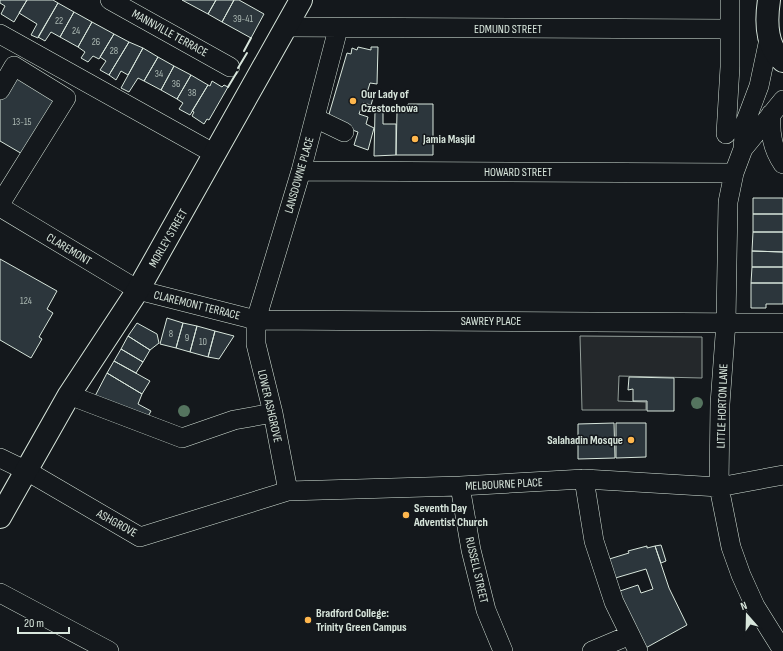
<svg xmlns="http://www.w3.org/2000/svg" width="783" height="651" font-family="'Sofia Sans Condensed',sans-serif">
	<rect width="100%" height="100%" fill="#14181c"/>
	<path fill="#24282b" stroke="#939e99" d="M580,336L702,337V378L619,376L618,401L646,402V410H582Z"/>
	<path fill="#2c363c" stroke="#d8e6dc" d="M0,0H27L14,22L1,14L5,6L0,3Z
		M27,0H53L58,3L38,38L31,35L37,24L19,13Z
		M182,0H216L208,14Z
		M216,0H234L222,22L208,14Z
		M234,0H239L264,14L251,38L222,22Z
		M58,3L74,12L60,37L51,32L45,41L38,37Z
		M74,12L92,22L78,47L60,37Z
		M92,22L114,34L99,59L93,56L88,62L81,58L85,52L78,47Z
		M114,34L129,42L109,75L100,70L106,61L100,57Z
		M129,42L143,48L128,75L121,71L116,80L109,75Z
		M358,47L371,50V47H378L377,84L370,83L366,96L373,98L371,105L363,103L359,114L368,117L366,124L374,128L368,150L354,145L358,132L327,121L347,53L351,54L352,48L357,50Z
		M143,48L158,57L144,81L138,78L129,92L121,88Z
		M158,57L174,66L161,90L144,81Z
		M174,66L191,75L177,99L161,90Z
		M17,70L59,95L24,155L0,141V100Z
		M191,75L208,85L190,115L179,109L183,103L177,99Z
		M212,81L222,87L224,85L228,87L209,120L207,119L204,124L192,116L194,112L192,111L208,85L210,86Z
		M408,104H433V155H396L397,112H408Z
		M375,111H383V124H396V155L374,156Z
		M753,198H783V214H753Z
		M753,214H783V232H753Z
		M753,232H783V252L752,251Z
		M752,251L783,252V267H752Z
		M0,259L57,291L47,309L53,313L39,337L42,339L31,358L0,340Z
		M752,267H783V283H751Z
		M751,283H783V304H766V308H751Z
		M167,318L183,323L176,348L160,344Z
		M137,323L157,334L159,343L150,350L128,336Z
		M183,323L197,326L190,352L176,348Z
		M197,326L215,331L208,357L190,352Z
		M215,331L234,336L219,359L208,357Z
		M128,336L150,350L143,362L121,349Z
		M121,349L143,362L136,373L114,361Z
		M114,361L150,381L142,394L107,373Z
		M107,373L142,394L138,404L151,411L145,422L93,400Z
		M629,377L674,378V411H647V401H633V389L628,390Z
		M614,423L615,458L578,459V424Z
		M616,423H646V457L616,458Z
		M661,545L666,561L661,563L655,546Z
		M647,546V548L655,546L669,588L687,625L642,650L617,592L638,585L641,593L653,589L646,569L612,579L606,560L629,553L628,551Z"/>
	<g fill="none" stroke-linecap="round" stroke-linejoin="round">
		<g stroke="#d8e6dc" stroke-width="20">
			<path id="minor" d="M110,0L230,67
				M286,27L730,29
				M0,34L215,154
				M769,39L759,86L745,123L743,149L734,173L728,202L726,322L720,404L719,487L731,547L741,575L755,606L783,651
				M0,90L14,66L66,98L0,204
				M771,114C770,133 772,148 783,164
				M315,118L344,132
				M726,134L730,67V0
				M743,149L783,100
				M301,171L734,173
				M0,207L138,290L256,320L783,323
				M69,395L182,438L234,420L273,413
				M0,458L27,471L140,537L288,491L460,486L584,479L719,487L783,475
				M584,479L594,541L614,602L638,651
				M460,486L471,550L486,610L503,651
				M288,491L273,413L256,344V320L301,171L338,29
				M0,593L109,651
				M592,651L630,635"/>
		</g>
		<g stroke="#d8e6dc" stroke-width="24">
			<path id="major" d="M769,0C766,20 766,47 783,61
				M0,517L69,395L138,290L301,0"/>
		</g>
		<use href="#minor" stroke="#14181c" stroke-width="19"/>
		<use href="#major" stroke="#14181c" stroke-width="22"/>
		<path stroke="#d8e6dc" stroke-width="2" d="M244,51L251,38
			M238,68L247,53
			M228,87L237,72"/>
	</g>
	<g fill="#55745f">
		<circle cx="697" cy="403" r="6"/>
		<circle cx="184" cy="411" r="6"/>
	</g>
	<g fill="#ffb74d" stroke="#14181c" stroke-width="1.5">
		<circle cx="353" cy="101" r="4"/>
		<circle cx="415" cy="139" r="4"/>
		<circle cx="631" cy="440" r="4"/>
		<circle cx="406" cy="515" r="4"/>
		<circle cx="308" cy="620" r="4"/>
	</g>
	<g text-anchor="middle" stroke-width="3" stroke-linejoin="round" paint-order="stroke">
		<g font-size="10" fill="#adbab4">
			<text x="243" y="22">39-41</text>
			<text x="59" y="24">22</text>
			<text x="76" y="34">24</text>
			<text x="96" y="45">26</text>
			<text x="114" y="54">28</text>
			<text x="159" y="77">34</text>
			<text x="176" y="87">36</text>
			<text x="192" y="96">38</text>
			<text x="22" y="125">13-15</text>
			<text x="26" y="304">124</text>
			<text x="171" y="337">8</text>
			<text x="187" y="341">9</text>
			<text x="203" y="345">10</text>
		</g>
		<g font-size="12" fill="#d8e6dc" stroke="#14181c">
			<text x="508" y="33">EDMUND STREET</text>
			<text transform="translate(170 33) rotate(29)" y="4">MANNVILLE TERRACE</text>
			<text x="518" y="176">HOWARD STREET</text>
			<text transform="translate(299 175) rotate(-74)" y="4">LANSDOWNE PLACE</text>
			<text transform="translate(168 238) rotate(-60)" y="4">MORLEY STREET</text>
			<text transform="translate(69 249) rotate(31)" y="4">CLAREMONT</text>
			<text transform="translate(197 305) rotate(14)" y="4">CLAREMONT TERRACE</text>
			<text x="491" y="325">SAWREY PLACE</text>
			<text transform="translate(270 406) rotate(77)" y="4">LOWER ASHGROVE</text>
			<text transform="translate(722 406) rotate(-88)" y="4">LITTLE HORTON LANE</text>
			<text transform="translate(504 484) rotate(-3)" y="4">MELBOURNE PLACE</text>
			<text transform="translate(117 523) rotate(29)" y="4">ASHGROVE</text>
			<text transform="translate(477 570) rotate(77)" y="4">RUSSELL STREET</text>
		</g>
		<g font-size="12" font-weight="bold" fill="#d8e6dc" stroke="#14181c" text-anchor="start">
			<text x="361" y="98">Our Lady of<tspan x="361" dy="14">Czestochowa</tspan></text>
			<text x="423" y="143">Jamia Masjid</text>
			<text x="623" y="444" text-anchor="end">Salahadin Mosque</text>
			<text x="414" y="512">Seventh Day<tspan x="414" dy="14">Adventist Church</tspan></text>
			<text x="316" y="617">Bradford College:<tspan x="316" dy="14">Trinity Green Campus</tspan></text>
		</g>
	</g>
	<g transform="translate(747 615) rotate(340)" stroke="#14181c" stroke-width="3" paint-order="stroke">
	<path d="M0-3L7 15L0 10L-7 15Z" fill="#d8e6dc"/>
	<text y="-6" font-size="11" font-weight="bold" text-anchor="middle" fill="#d8e6dc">N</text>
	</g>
	<path d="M18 627v6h51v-6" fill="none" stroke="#d8e6dc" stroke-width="2"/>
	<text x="24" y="627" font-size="12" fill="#d8e6dc" stroke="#14181c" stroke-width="3" paint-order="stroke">20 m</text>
</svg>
